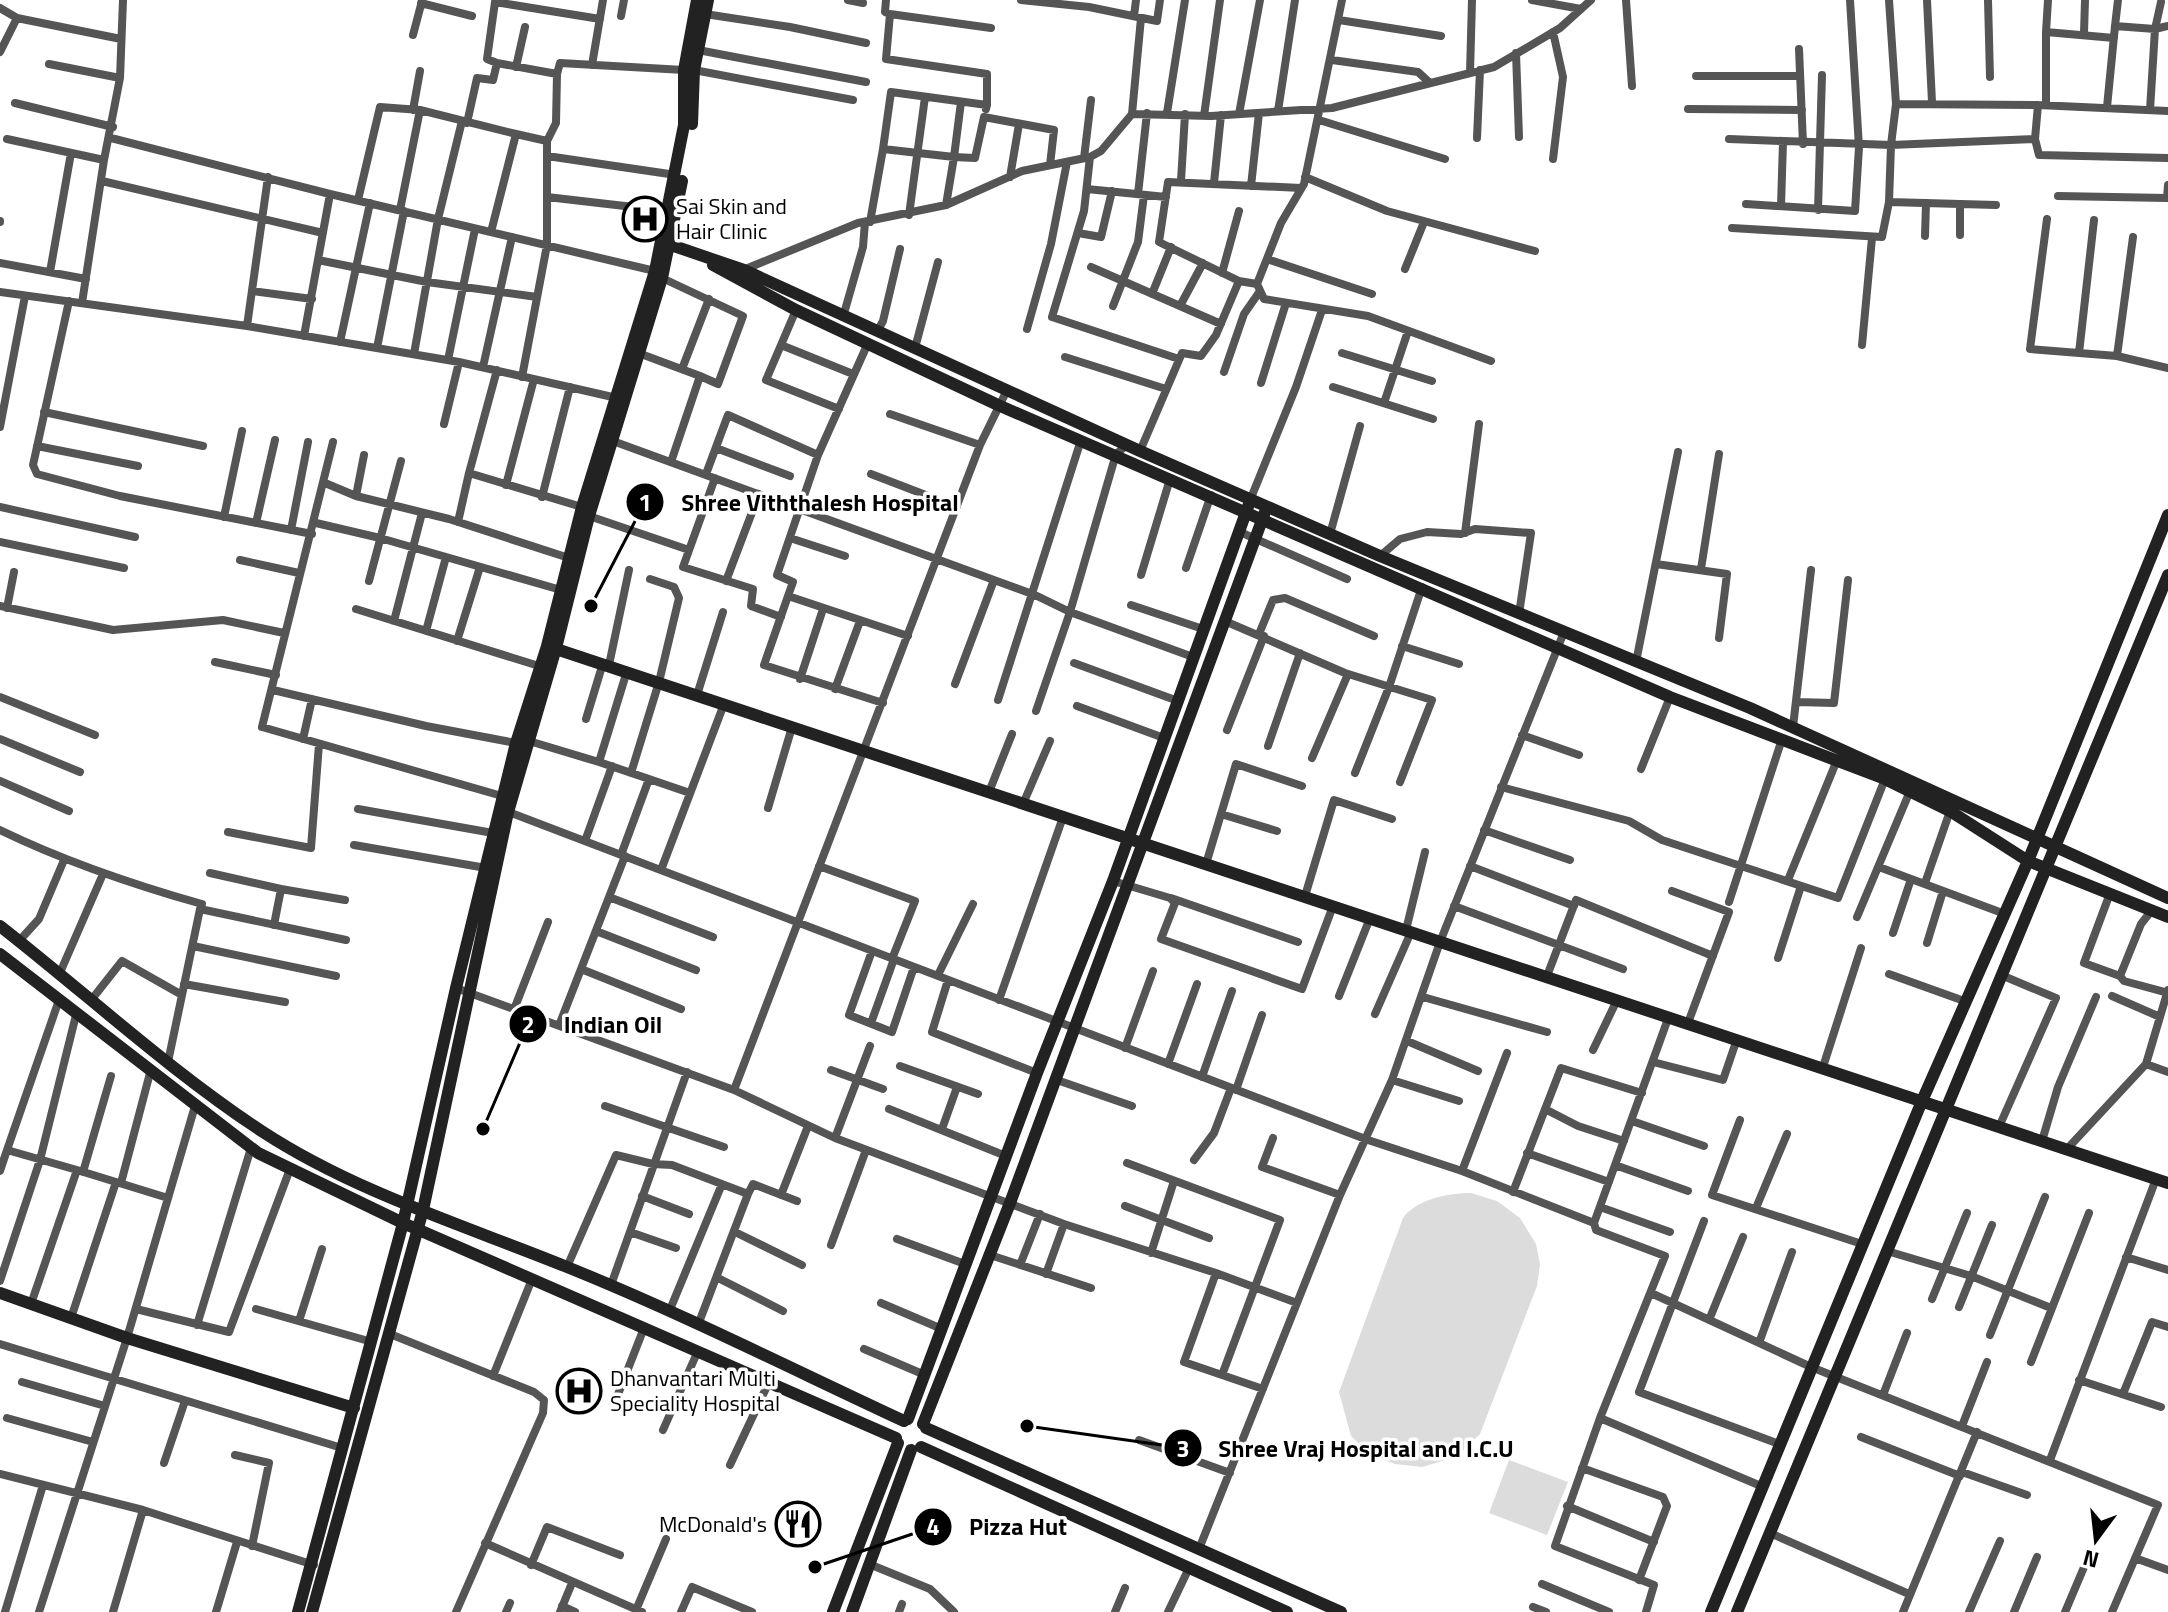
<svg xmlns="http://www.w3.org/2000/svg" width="2168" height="1612" font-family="'Titillium Web',sans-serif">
	<rect width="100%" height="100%" fill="#fff"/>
	<path fill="#dcdcdc" d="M1471,1193L1497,1201L1520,1218L1536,1244L1540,1264L1537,1286L1480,1434L1456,1457L1422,1467L1395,1464L1369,1454L1351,1436L1339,1392L1403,1218C1417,1199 1448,1193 1471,1193Z
		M1509,1460L1568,1482L1547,1535L1489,1513Z"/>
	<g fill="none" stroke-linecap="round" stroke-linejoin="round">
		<path stroke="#555" stroke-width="8" d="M848,0L863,3
			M886,0L885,12L890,14
			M1021,0L1089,7L1157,21L1160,0
			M1532,0L1581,9
			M1626,0L1632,86
			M1927,0L1932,102
			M1988,0L1990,77
			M421,3L472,16
			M0,8L17,18L121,39
			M705,14L790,27L866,43
			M621,16L624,0
			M1134,16L1136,0
			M1339,20L1441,36
			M2115,26L2118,0
			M1553,32L1563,77L1553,159
			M2046,32L2048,0
			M2084,33L2085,0
			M413,35L422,1
			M1799,49L1803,144
			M698,50L866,82
			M0,52L17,18
			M1516,53L1519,137
			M1332,60L1418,72L1430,83
			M497,63L487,59L495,2L600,19
			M49,64L120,78
			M592,65L603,0
			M516,67L525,27
			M694,70L853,100
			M1470,73L1472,0
			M1696,76H1800
			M961,102L954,157L975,158L984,117L1054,130L1050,165
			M15,103L113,127
			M1896,104L2038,105L2168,111
			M987,105V74L886,59L890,14L991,28
			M2038,105L2035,139L2039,155L2168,158
			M2046,105V32L2114,38
			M2107,107L2115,26L2155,29L2168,26
			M1688,109L1802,110
			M413,110L420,71
			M2150,110L2155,29L2161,2
			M1278,111L1295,0
			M1167,113L1185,0
			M1132,114L1141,18
			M1239,114L1260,0
			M1204,116L1220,0
			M1319,120L1445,159
			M467,123L477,78L493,80L497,63L557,74L560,63L684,70
			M516,134L547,141V156L676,175
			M111,138L330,194L304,336
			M1477,138L1480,70
			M7,139L104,160L82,303
			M1729,139L1891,145L1896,104L1889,0
			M547,141L556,123L557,74
			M883,149L891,92L987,105L986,109
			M1090,157L1084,211L1052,317L1179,359
			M1084,158L1091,100
			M104,160L120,78L123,0
			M1010,177L1019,124
			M1305,177L1387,211L1535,251
			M102,181L323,233
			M1181,181L1185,114
			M1214,183L1221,115
			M1251,186L1259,113
			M1087,189L1166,197
			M330,194L655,271
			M1138,194L1147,113
			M2058,196L2167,198L2168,185
			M547,197L668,211
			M358,200L380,107L420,110
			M1889,202L1996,205
			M1746,204L1855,211L1859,147L1850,0
			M1781,206L1783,142
			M400,210L420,110L516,134L491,232
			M1818,210L1822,75
			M909,215L925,97
			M2047,219L2030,349L2117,356L2168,368
			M0,222V221
			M870,222L883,149L954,157L946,205
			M1732,228L1882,237L1889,202L1891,145L2035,139
			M1078,233L1101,237L1112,191
			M1960,235V204
			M1925,236L1926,203
			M1267,259L1372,294
			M318,260L427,282L537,297
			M0,263L86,279
			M1091,267L1221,324
			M1405,269L1424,222
			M743,270L858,223L946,205L1022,171L1090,157L1101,151L1132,114L1211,116L1332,108L1494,67L1560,28L1591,0
			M50,272L71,153
			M1222,273L1239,211
			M662,278L743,316L718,384L700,376
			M1239,281L1159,242L1168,182L1301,188
			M1257,284L1264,299L1368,316L1491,361
			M252,291L312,299
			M0,292L247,326L459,362L617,398
			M1152,294L1171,247
			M69,301L33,465L37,474L120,496L312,534
			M1113,306L1138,242L1144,195
			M1180,306L1203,263
			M796,310L766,380L839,409
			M843,317L863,247L865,222
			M247,326L268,177
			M1027,329L1051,244L1067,162
			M877,332L883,321L900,249
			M340,342L370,203
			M781,345L853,374
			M1862,345L1872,238
			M377,348L404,211
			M915,348L938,262
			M1342,353L1432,381
			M2079,353L2094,220
			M414,354L438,219L462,121
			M641,354L700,376L671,462
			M2117,356L2133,237
			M1065,357L1166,389
			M448,360L475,229
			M483,367L512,237
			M682,369L709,299
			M497,370L469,473L582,507
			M1224,372L1244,314L1260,291
			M522,377L547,245V156
			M1261,383L1286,303
			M1333,387L1433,419
			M1384,403L1408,331
			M44,412L203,446
			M890,414L980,445
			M444,424L459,362
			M0,427L25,296
			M610,440L1035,595L1070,612L1193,657
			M333,442L262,727L502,796
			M37,446L138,466
			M716,448L790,476
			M1140,451L1182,353L1201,356L1216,335L1239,281L1257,284L1281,223L1304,184L1342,0
			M706,474L728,415L818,455
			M871,474L957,507
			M715,478L683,567L753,589L751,606L781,617
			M325,483L356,496L449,519L569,558
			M506,485L534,379
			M356,496L364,455
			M542,497L570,387
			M1251,498L1296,387L1322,310
			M0,507L135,537
			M589,516L689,550
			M224,517L242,431
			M458,522L469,473
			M256,523L275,440
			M316,523L380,538L561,590
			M291,530L308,442
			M1240,532L1347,579
			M1465,533L1479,424
			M1330,534L1360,426
			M790,538L845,556
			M0,542L124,568
			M1380,556L1400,539L1427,532L1461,534L1475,529L1531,533L1519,614
			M240,560L299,573
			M1656,564L1727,574L1719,638
			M1186,568L1211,495
			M1701,569L1719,454
			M1141,575L1170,479
			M369,581L401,461
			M726,581L759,494
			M788,596L793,582L777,575L818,455L868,343
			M1131,605L1203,629
			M0,606L113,630L223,620L284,633
			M7,608L14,572
			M356,609L539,666
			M394,621L422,513
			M1227,622L1345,673L1432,700L1400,782
			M426,631L446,557
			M1259,634L1273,600L1285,598L1374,636
			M457,641L480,567
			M1402,646L1459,664
			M215,662L276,675
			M1636,662L1678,452
			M1074,663L1178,701
			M609,665L629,570
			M800,679L823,609
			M955,684L994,580
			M835,689L860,621
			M273,690L426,726L516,743
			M697,695L723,612
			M0,697L95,735
			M998,700L1081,440
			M1796,702L1834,703L1848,580
			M883,703L764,665L788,596L908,636
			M1077,706L1164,738
			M1036,711L1070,612L1116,454L1127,445
			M586,719L603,663
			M1793,727L1811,570
			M1227,730L1264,636
			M1522,735L1579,755
			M0,739L80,772
			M303,739L312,699
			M529,741L599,762
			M1268,746L1300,653
			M1312,758L1348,674
			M1641,769L1670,697
			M631,773L659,682L679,598L674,587L650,579
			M1355,773L1389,687L1422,587
			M649,779L690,793
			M0,781L69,811
			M1501,787L1629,821L1662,840L1838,898L1885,779
			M989,792L1012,734
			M1023,804L1050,741
			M768,808L792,727
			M358,809L493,833
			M506,811L1368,1140L1462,1171L1594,1223L1669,1016
			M1221,814L1277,831
			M0,830C66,862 131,884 202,904L200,909L346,940
			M1484,830L1570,860
			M228,832L311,848L319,744
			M585,841L612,766
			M354,845L486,868
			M621,855L649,779L599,762L627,671
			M1206,864L1236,764L1302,786
			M819,866L915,901L892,959
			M1470,866L1574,906
			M1879,867L2005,914
			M661,870L724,704
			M210,873L281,889
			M1788,880L1837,760
			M1113,881L1170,898L1175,903L1161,939L1302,989L1333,906
			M1925,883L1950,811
			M1672,891L1729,912L1688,1023
			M1305,896L1334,800L1392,819
			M2109,896L2084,963L2120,976L2124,981L2168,993
			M609,897L713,937
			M1171,898L1298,942
			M1729,902L1782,739
			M1454,906L1623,969
			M1857,917L1910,791
			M274,925L281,889L345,900
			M1406,930L1425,852
			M596,931L696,970
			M1893,933L1911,879
			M19,941L39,919L64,860
			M1927,943L1943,891
			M193,946L336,976
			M872,951L849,1015L892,1032L914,967
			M1778,958L1801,886
			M581,969L681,1009
			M1889,974L1967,1002
			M59,975L103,874
			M938,975L973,904
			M1547,976L1576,900L1713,956
			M2120,976L2141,924L2152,910
			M948,980L932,1032L1037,1073
			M184,984L285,1002
			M456,988L734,1090L835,1138L1064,1224L1216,1273L1297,1303
			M1339,996L1370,918
			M2112,996L2160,1017
			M1423,997L1547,1032
			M92,999L122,961L182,995
			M59,1000L7,1150L77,1170
			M999,1000L1063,817
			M515,1007L548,922
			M1375,1014L1411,932
			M560,1023L625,856
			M871,1023L894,959
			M1407,1041L1478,1071
			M1125,1048L1153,971
			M1593,1050L1617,1000
			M168,1062L200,909
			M1653,1062L1723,1080L1737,1039
			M1168,1064L1197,984
			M2146,1064L2168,1072
			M900,1066L978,1094
			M1823,1067L1861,948
			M831,1070L883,1089
			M1202,1077L1232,991
			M1054,1079L1132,1106
			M1392,1080L1459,1101
			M734,1090L980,445L1007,390
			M1236,1090L1262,1015
			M605,1106L724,1147
			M889,1109L1006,1156
			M1545,1109L1578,1126L1624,1141
			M1740,1120L1712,1195L1862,1244
			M1632,1121L1704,1146
			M1999,1127L2056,998L2001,975
			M942,1129L957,1087
			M835,1138L870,1046
			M1273,1138L1262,1167L1340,1195
			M2042,1141L2058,1087L2096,997
			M2067,1149L2146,1064L2168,990
			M1527,1153L1609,1182
			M1194,1160L1214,1133L1231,1088
			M1127,1163L1280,1220L1222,1375
			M1615,1165L1688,1191
			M0,1171L7,1150
			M1462,1171L1507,1053
			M83,1172L111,1076
			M121,1183L150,1073
			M1513,1192L1561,1068L1642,1093
			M748,1194L753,1184L797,1201
			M781,1195L808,1126
			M642,1196L689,1214
			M1125,1206L1209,1238
			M1600,1207L1670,1232
			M1756,1208L1787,1134
			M1704,1221L1639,1392L1779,1444
			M1594,1223L1596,1230L1665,1256L1600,1418L1555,1546L1654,1585L1646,1612
			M630,1232L676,1248
			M735,1232L802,1265
			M897,1239L965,1264
			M831,1245L866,1150
			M1887,1251L1971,1276L2051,1308
			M1151,1253L1174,1181
			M990,1255L1091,1288
			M2126,1257L2168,1270
			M1020,1265L1040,1214
			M567,1267L616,1155L653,1164L672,1165L748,1194L698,1325
			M1216,1273L1184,1362L1263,1389
			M1046,1274L1064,1224
			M718,1278L783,1311
			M0,1281L40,1160L76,1015
			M611,1285L687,1072
			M1651,1293L1811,1367L2158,1505L2112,1612
			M1932,1299L1967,1213
			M881,1303L942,1329
			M31,1304L77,1170L168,1198
			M1959,1307L1992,1225
			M136,1309L229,1332L290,1169
			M256,1309L372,1342
			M669,1312L722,1184
			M71,1318L116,1182
			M1709,1320L1743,1237
			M299,1321L322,1249
			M197,1325L251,1148
			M390,1334L534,1392L544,1400L543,1413L456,1612
			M1990,1335L2045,1197
			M1759,1343L1792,1252
			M0,1344L342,1448
			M864,1349L925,1375
			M2031,1362L2089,1213
			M493,1376L532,1279
			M2079,1380L2161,1407
			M22,1382L105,1406
			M2123,1394L2152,1322L2168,1327
			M1883,1395L1907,1333
			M615,1402L644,1328
			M7,1418L93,1442
			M1600,1418L1761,1486
			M1962,1426L1987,1362
			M663,1430L697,1353
			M1861,1437L1960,1476
			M1139,1440L1230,1473
			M235,1455L269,1463L252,1546
			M2050,1460L2156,1179
			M164,1463L185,1401
			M730,1465L768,1384
			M1582,1468L1663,1497L1667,1506L1639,1580
			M1962,1472L2027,1495
			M0,1474L143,1510L314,1565
			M1567,1506L1654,1542
			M1770,1533L1909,1594
			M485,1543L642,1612
			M1199,1549L1340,1195L1392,1080L1440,942L1564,632
			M2135,1558L2168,1570
			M869,1564L930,1589L954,1612
			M531,1565L547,1527L620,1555
			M1542,1584L1609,1612
			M562,1606L575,1612
			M1533,1607L1546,1612
			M636,1610L666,1539
			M5,1612L43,1485
			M39,1612L127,1338L195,1106
			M113,1612L143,1510
			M216,1612L237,1542
			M506,1612L510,1603
			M560,1612L572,1583
			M681,1612L692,1587L752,1612
			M899,1612L902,1604
			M1115,1612L1125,1588
			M1168,1612L1189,1568
			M1903,1612L1977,1432
			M1969,1612L2000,1541
			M2014,1612L2037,1557
			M2065,1612L2090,1553"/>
		<path stroke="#222" stroke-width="12" d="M692,124L694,70L708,0
			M665,243L744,270L1140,451L1380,556L1750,708L2168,898
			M713,265L796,310L998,405L1670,697L1885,779L1950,811L2028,861L2168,917
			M547,646L2168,1183
			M0,926C87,994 170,1071 263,1132C355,1192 466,1226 567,1267C681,1313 792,1369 904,1421
			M0,954L258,1153L403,1223L896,1438
			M0,1293L127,1338L354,1408
			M908,1419L1037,1073L1113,881L1249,504
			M923,1424L1010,1203L1265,512
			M926,1428L1341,1612
			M921,1447L1287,1612
			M298,1612L403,1223L456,988L516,743L547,646L582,507L655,271L684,125V70L697,0
			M312,1612L423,1210L508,812L556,648L589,516L662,278L682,181
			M833,1612L898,1443
			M852,1612L911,1450
			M1711,1612L1922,1101L2028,861L2168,515
			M1737,1612L2168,575"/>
	</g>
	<defs>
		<g id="hospital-ring" transform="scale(2.3)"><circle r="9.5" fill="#fff" stroke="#000" stroke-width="1.5"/><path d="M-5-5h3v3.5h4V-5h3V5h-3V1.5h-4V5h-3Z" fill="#000"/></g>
		<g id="restaurant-ring" transform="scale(2.3)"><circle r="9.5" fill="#fff" stroke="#000" stroke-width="1.5"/><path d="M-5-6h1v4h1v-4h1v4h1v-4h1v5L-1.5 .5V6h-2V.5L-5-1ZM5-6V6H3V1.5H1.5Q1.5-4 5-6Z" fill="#000"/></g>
	</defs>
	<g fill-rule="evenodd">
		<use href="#hospital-ring" x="645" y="219"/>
		<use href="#hospital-ring" x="579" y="1391"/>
		<use href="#restaurant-ring" x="798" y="1524"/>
	</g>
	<g text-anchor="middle" stroke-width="7" stroke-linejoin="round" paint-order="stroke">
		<g font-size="22" fill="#000" stroke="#fff" text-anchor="start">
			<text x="676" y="214">Sai Skin and<tspan x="676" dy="25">Hair Clinic</tspan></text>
			<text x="610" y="1386">Dhanvantari Multi<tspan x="610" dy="25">Speciality Hospital</tspan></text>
			<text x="767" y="1532" text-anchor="end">McDonald's</text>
		</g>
	</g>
	<path fill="none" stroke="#000" stroke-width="3" d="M591 606L645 502M483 1129L528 1024M1027 1426L1183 1448M815 1567L933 1527"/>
	<g fill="#000" stroke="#fff" stroke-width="3">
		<circle cx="591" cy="606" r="8"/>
		<circle cx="483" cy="1129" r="8"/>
		<circle cx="1027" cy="1426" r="8"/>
		<circle cx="815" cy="1567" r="8"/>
		<circle cx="645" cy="502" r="20"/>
		<circle cx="528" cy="1024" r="20"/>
		<circle cx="1183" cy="1448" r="20"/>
		<circle cx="933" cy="1527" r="20"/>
	</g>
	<g font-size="24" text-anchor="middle" font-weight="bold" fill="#fff">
		<text x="645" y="511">1</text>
		<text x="528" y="1033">2</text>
		<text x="1183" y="1457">3</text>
		<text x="933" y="1535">4</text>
	</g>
	<g font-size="24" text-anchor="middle" font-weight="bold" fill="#000" stroke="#fff" stroke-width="7" stroke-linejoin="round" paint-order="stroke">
		<text x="820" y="511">Shree Viththalesh Hospital</text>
		<text x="613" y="1033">Indian Oil</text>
		<text x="1366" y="1457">Shree Vraj Hospital and I.C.U</text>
		<text x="1018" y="1535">Pizza Hut</text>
	</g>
	<g transform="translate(2096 1540) rotate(195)" stroke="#ffffff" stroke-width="6" paint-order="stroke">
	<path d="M0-6L14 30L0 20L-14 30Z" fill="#000000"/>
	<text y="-12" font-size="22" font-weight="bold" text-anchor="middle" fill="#000000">N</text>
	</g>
</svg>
